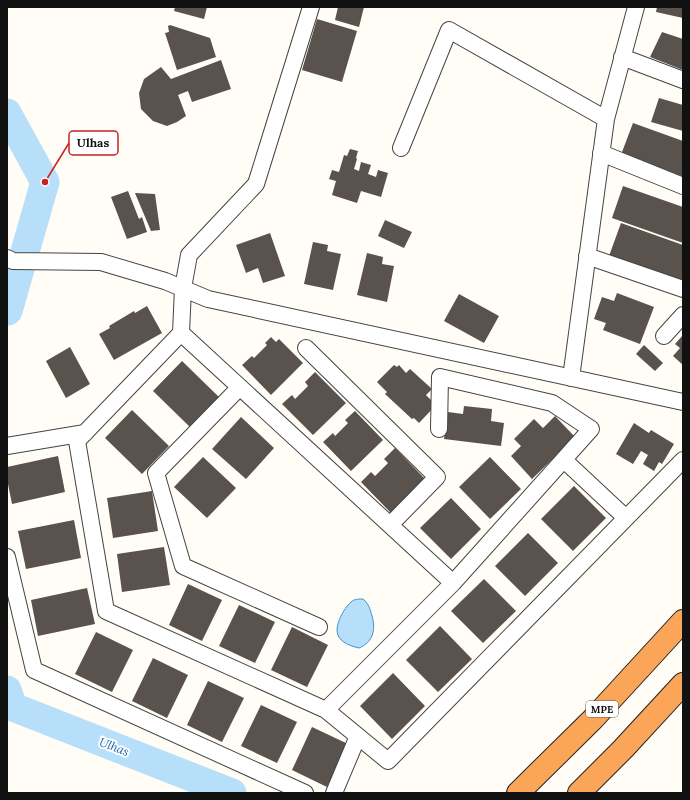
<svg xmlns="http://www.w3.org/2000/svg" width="690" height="800" font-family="Lora,serif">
	<rect width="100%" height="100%" fill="#fffdf5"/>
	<path fill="#b7dff9" stroke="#3a94d4" d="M363,599C369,604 370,609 372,616C376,630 373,642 359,648C351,646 341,643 338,635C334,626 344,608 351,602C354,599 359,599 363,599Z"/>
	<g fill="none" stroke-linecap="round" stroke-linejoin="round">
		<path stroke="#b7dff9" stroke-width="29" d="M7,113L45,182L8,311H7
			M7,690L13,707L232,793"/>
	</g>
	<path fill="#5a524c" d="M175,7H207L204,19L174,11Z
		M338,7H364L359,27L335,20Z
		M657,7H683V18L656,12Z
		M317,19L357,31L342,82L302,70Z
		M170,25L210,38L216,57L177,70L165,33L169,32L168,26Z
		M662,32L683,39V70L650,57Z
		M221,60L231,89L192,102L188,91L178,95L186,116L177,122L167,126L153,121L141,109L139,93L144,79L161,67L171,79Z
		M659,98L683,105V131L651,122Z
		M633,123L683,141V183L619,160Z
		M350,149L358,151L356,158L357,159L354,169L359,171L361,162L371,165L368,174L376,177L378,170L388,173L381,197L361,191L357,203L332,195L336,181L329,179L332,170L339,172L344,155L347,156Z
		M623,186L683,207V243L612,218Z
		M128,191L139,219L142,217L147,232L127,239L111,197Z
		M135,193L155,194L160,230L151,231Z
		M385,220L412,232L404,248L378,236Z
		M621,223L683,245V282L609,256Z
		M270,233L285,276L263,283L258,268L246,273L236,245Z
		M313,242L328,245L327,251L341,254L333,290L304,284Z
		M367,253L383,257L382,264L394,266L387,302L357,295Z
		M617,293L654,307L640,344L603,330L606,323L594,319L602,297L614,301Z
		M459,294L499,316L484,343L444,321Z
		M147,306L162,333L114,360L99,334L110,328L109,326L134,311L135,313Z
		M683,335V365L673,356L680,348L675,344Z
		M271,337L276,342L279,339L303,363L271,395L242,365L252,356L254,358L267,345L265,343Z
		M644,345L663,363L655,371L636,354Z
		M70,347L90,384L66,398L46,361Z
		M182,361L220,398L191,428L153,391Z
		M394,365L397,367L399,365L406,373L410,369L432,389L426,395L436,405L419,423L414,418L412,419L385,394L387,392L377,382Z
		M315,372L346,403L313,435L282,404L292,395L295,399L308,386L305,382Z
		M464,406L492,409L491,421L504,423L501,446L444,439L448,412L463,414Z
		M132,410L169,446L142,474L105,438Z
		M355,411L383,440L351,471L323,442L333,433L335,436L348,423L345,420Z
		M555,416L575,437L532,479L511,456L521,446L514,439L534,419L543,428Z
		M241,417L274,448L246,479L212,449Z
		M634,423L649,433L651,430L674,444L662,464L659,462L654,471L643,464L648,455L641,451L633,464L616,454Z
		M395,448L425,479L391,513L361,482L371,472L375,476L388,463L384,459Z
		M58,456L65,492L12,504L7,479V467Z
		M203,457L236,488L207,518L174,487Z
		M490,457L521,489L490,519L459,487Z
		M574,486L606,518L573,551L541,519Z
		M152,491L158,531L113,538L107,498Z
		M451,498L481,529L451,559L420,528Z
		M74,520L81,558L26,569L18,531Z
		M528,533L558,563L525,596L495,566Z
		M164,547L170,585L122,592L117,554Z
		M484,579L516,611L483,643L451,611Z
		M188,584L222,600L202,641L169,625Z
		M87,588L95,624L38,636L31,600Z
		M239,605L275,622L255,663L219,646Z
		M440,626L472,659L438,692L406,660Z
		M292,627L328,645L307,687L271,670Z
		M96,632L133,650L112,692L75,674Z
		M153,658L188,675L167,718L132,701Z
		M393,673L425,706L392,739L360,706Z
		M208,681L244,698L222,742L187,725Z
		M261,705L297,722L277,763L241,746Z
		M312,727L348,744L327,787L292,770Z"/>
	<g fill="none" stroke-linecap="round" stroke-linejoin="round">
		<g stroke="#444" stroke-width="18">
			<path id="minor" d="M311,7L256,184L189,255L183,288L181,333L77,441L106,611L326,710L388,761L683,460
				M622,57L683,80
				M401,148L449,30L606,119
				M601,153L683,186
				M587,256L683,289
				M7,258L13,261L101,262L165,281L208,299L683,402
				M181,333L453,583L591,429L552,403L440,377L439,429
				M664,336L683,315
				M306,348L437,477L390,525
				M571,378L606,119L636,7
				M240,387L156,473L183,566L319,627
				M7,446L85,433
				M564,460L626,518
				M7,557L34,670L305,793
				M326,710L453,583
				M334,793L358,736"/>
		</g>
		<g stroke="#222" stroke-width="24">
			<path id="highway" d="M518,793L593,719L683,621
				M579,793L623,749L683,684"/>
		</g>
		<use href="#minor" stroke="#fff" stroke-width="16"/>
		<use href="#highway" stroke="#faa558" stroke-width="22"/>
	</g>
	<g text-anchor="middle" stroke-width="4" stroke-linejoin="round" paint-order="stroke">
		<rect fill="#fff" stroke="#585858" stroke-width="1" x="586" y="701" width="32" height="16" rx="3"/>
		<g font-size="10" font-weight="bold" fill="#111">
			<text x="602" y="713">MPE</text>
		</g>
		<g font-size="12" font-style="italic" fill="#1265ab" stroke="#fff">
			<text transform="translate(114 747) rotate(21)" y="4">Ulhas</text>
		</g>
	</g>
	<path fill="none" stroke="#c92025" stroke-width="1.5" d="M45 182L69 143"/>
	<circle fill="#c92025" stroke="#fff" stroke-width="1.5" cx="45" cy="182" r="4"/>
	<rect fill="#fff" stroke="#c92025" stroke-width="1.5" x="69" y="131" width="49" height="24" rx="4"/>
	<g font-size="12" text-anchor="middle" font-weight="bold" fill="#111">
		<text x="93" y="147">Ulhas</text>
	</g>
	<rect width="690" height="800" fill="none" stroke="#111111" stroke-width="16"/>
</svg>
